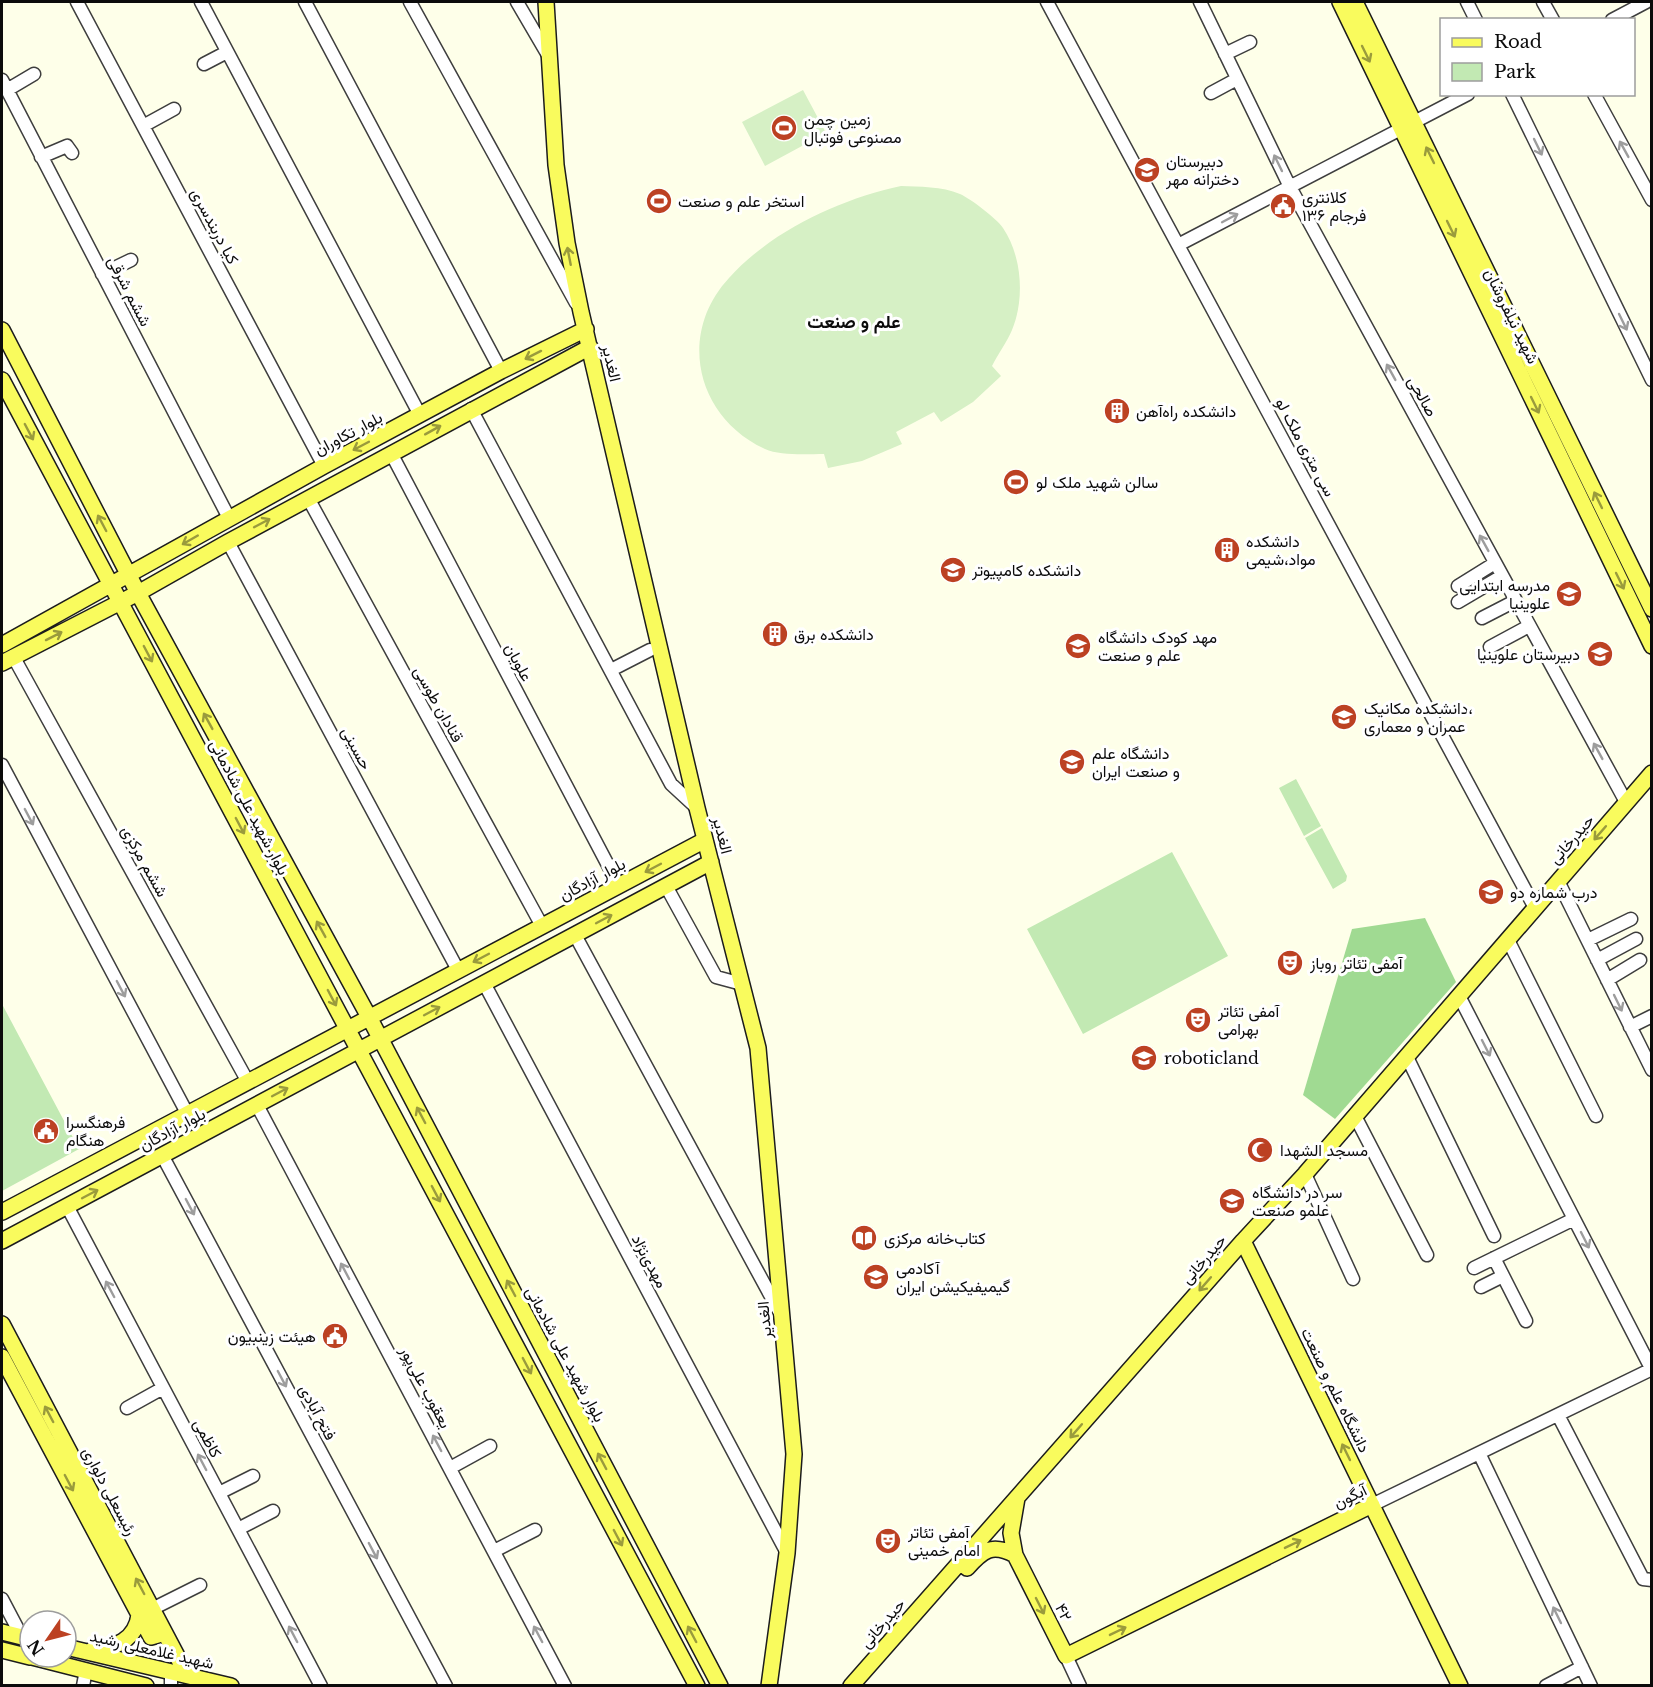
<svg xmlns="http://www.w3.org/2000/svg" width="1653" height="1687" font-family="'Libre Baskerville',Vazirmatn,serif">
	<rect width="100%" height="100%" fill="#feffe9"/>
	<path fill="#c2e9b3" d="M1296,779L1321,826L1304,836L1279,788Z
		M1322,828L1347,876L1346,881L1333,889L1305,838Z
		M1172,852L1228,956L1083,1034L1027,929Z
		M2,1004L79,1149L2,1191Z"/>
	<path fill="#a0da92" d="M1425,918L1456,982L1335,1119L1303,1095L1352,929Z"/>
	<path fill="#d6f0c5" d="M803,90L826,133L765,166L742,122Z
		M901,186C919,187 942,186 960,194C971,199 996,218 1003,228C1022,256 1025,299 1012,330C1007,342 998,354 992,366L1001,376L973,402L941,422L934,412L896,432L902,444L862,461L828,468L824,454C807,454 780,456 765,449C696,417 677,334 729,278C771,231 840,199 901,186Z"/>
	<g fill="none" stroke-linecap="round" stroke-linejoin="round">
		<g stroke="#3e3e3e" stroke-width="15">
			<path id="minor" d="M77,2L324,466
				M201,2L420,415
				M305,2L501,371
				M410,2L576,303
				M517,2L548,55
				M1047,2L1535,908
				M1200,2L1290,187L1626,802
				M1467,2L1476,20
				M1543,2L1553,20
				M1612,20L1646,2
				M1225,54L1250,42
				M204,64L227,52
				M2,80L229,518
				M7,90L34,74
				M1211,93L1237,79
				M1512,94L1652,380
				M1594,94L1652,200
				M143,126L174,109
				M41,157L67,146L72,153
				M1178,245L1468,94
				M102,274L131,260
				M471,409L671,784L697,808
				M391,453L619,886
				M308,498L542,926
				M228,542L458,970
				M1458,586L1495,563
				M1458,602L1502,576
				M1482,618L1515,601
				M1490,647L1529,626
				M13,656L248,1082
				M611,670L650,650
				M2,765L187,1113
				M1558,881L1652,1070
				M666,886L716,977L742,984
				M575,935L780,1313
				M1508,940L1596,1116
				M1588,940L1631,919
				M1597,960L1636,939
				M1607,980L1640,960
				M484,983L787,1553
				M1459,996L1652,1370
				M1630,1027L1652,1016
				M1407,1057L1494,1236
				M257,1105L565,1686
				M1355,1116L1427,1255
				M162,1155L446,1686
				M1305,1174L1353,1279
				M67,1206L321,1686
				M1494,1258L1526,1321
				M1474,1268L1574,1219
				M1481,1287L1503,1276
				M127,1408L163,1388
				M1558,1415L1643,1579L1652,1580
				M1479,1453L1591,1686
				M450,1468L490,1446
				M219,1493L253,1476
				M1372,1505L1652,1369
				M238,1529L273,1511
				M494,1551L535,1530
				M2,1599L22,1637
				M152,1609L200,1585
				M1066,1656L1080,1686
				M171,1672V1686
				M83,1686L86,1670
				M1546,1686L1582,1667"/>
		</g>
		<g stroke="#1c1c1c" stroke-width="18">
			<path id="major" d="M546,2L556,165L567,243L581,312L697,808L758,1048L794,1454L787,1553L769,1686
				M1340,2L1652,646
				M1355,2L1652,609
				M2,330L138,593L369,1017L720,1686
				M2,380L697,1686
				M2,645L324,466L501,371L586,329
				M2,663L138,593L228,542L590,347
				M2,1212L705,840
				M2,1241L711,862
				M1243,1241L1460,1686
				M2,1324L187,1675
				M2,1357L151,1637L158,1635L160,1624
				M1017,1498L1011,1533L1015,1555L1066,1656L1372,1505
				M967,1568C983,1550 992,1543 1015,1555
				M2,1632L30,1639
				M66,1647L231,1686
				M2,1650L30,1657
				M92,1650C115,1648 136,1640 139,1615
				M32,1657L146,1686
				M851,1686L1243,1241L1305,1174L1652,773"/>
		</g>
		<use href="#minor" stroke="#fff" stroke-width="12"/>
		<use href="#major" stroke="#f9fb5d" stroke-width="15"/>
	</g>
	<defs><path id="oneway-shaft" d="M-6 0H5M1.5-3L5.5 0L1.5 3" fill="none" stroke-width="1.6" stroke-linecap="round" stroke-linejoin="round" transform="scale(1.5)"/></defs>
	<g stroke="#9a9b3c">
		<use href="#oneway-shaft" transform="translate(1366 54) rotate(64)"/>
		<use href="#oneway-shaft" transform="translate(1430 155) rotate(-116)"/>
		<use href="#oneway-shaft" transform="translate(1451 229) rotate(64)"/>
		<use href="#oneway-shaft" transform="translate(569 256) rotate(-101)"/>
		<use href="#oneway-shaft" transform="translate(533 355) rotate(153)"/>
		<use href="#oneway-shaft" transform="translate(1535 405) rotate(64)"/>
		<use href="#oneway-shaft" transform="translate(433 430) rotate(-29)"/>
		<use href="#oneway-shaft" transform="translate(29 432) rotate(62)"/>
		<use href="#oneway-shaft" transform="translate(361 446) rotate(152)"/>
		<use href="#oneway-shaft" transform="translate(1598 500) rotate(-116)"/>
		<use href="#oneway-shaft" transform="translate(102 523) rotate(-118)"/>
		<use href="#oneway-shaft" transform="translate(262 523) rotate(-28)"/>
		<use href="#oneway-shaft" transform="translate(190 540) rotate(150)"/>
		<use href="#oneway-shaft" transform="translate(1620 581) rotate(64)"/>
		<use href="#oneway-shaft" transform="translate(54 636) rotate(-27)"/>
		<use href="#oneway-shaft" transform="translate(148 654) rotate(62)"/>
		<use href="#oneway-shaft" transform="translate(208 721) rotate(-119)"/>
		<use href="#oneway-shaft" transform="translate(240 826) rotate(62)"/>
		<use href="#oneway-shaft" transform="translate(1600 833) rotate(131)"/>
		<use href="#oneway-shaft" transform="translate(653 868) rotate(152)"/>
		<use href="#oneway-shaft" transform="translate(604 919) rotate(-28)"/>
		<use href="#oneway-shaft" transform="translate(321 929) rotate(-119)"/>
		<use href="#oneway-shaft" transform="translate(481 958) rotate(152)"/>
		<use href="#oneway-shaft" transform="translate(332 998) rotate(62)"/>
		<use href="#oneway-shaft" transform="translate(432 1011) rotate(-28)"/>
		<use href="#oneway-shaft" transform="translate(280 1092) rotate(-28)"/>
		<use href="#oneway-shaft" transform="translate(421 1115) rotate(-118)"/>
		<use href="#oneway-shaft" transform="translate(90 1194) rotate(-28)"/>
		<use href="#oneway-shaft" transform="translate(436 1194) rotate(62)"/>
		<use href="#oneway-shaft" transform="translate(1205 1284) rotate(131)"/>
		<use href="#oneway-shaft" transform="translate(511 1288) rotate(-118)"/>
		<use href="#oneway-shaft" transform="translate(527 1366) rotate(62)"/>
		<use href="#oneway-shaft" transform="translate(49 1414) rotate(-118)"/>
		<use href="#oneway-shaft" transform="translate(1076 1431) rotate(131)"/>
		<use href="#oneway-shaft" transform="translate(1346 1452) rotate(-116)"/>
		<use href="#oneway-shaft" transform="translate(602 1461) rotate(-118)"/>
		<use href="#oneway-shaft" transform="translate(69 1483) rotate(62)"/>
		<use href="#oneway-shaft" transform="translate(618 1538) rotate(62)"/>
		<use href="#oneway-shaft" transform="translate(1293 1544) rotate(-26)"/>
		<use href="#oneway-shaft" transform="translate(140 1586) rotate(-118)"/>
		<use href="#oneway-shaft" transform="translate(1040 1606) rotate(63)"/>
		<use href="#oneway-shaft" transform="translate(1118 1631) rotate(-26)"/>
		<use href="#oneway-shaft" transform="translate(692 1634) rotate(-118)"/>
	</g>
	<g stroke="#9d9d9d">
		<use href="#oneway-shaft" transform="translate(1538 147) rotate(64)"/>
		<use href="#oneway-shaft" transform="translate(1624 149) rotate(-119)"/>
		<use href="#oneway-shaft" transform="translate(1278 163) rotate(-116)"/>
		<use href="#oneway-shaft" transform="translate(1230 218) rotate(-28)"/>
		<use href="#oneway-shaft" transform="translate(1623 322) rotate(64)"/>
		<use href="#oneway-shaft" transform="translate(1391 372) rotate(-119)"/>
		<use href="#oneway-shaft" transform="translate(1484 543) rotate(-119)"/>
		<use href="#oneway-shaft" transform="translate(1598 751) rotate(-119)"/>
		<use href="#oneway-shaft" transform="translate(29 817) rotate(62)"/>
		<use href="#oneway-shaft" transform="translate(121 989) rotate(62)"/>
		<use href="#oneway-shaft" transform="translate(1618 1003) rotate(64)"/>
		<use href="#oneway-shaft" transform="translate(1486 1048) rotate(63)"/>
		<use href="#oneway-shaft" transform="translate(190 1207) rotate(62)"/>
		<use href="#oneway-shaft" transform="translate(1585 1240) rotate(63)"/>
		<use href="#oneway-shaft" transform="translate(345 1271) rotate(-118)"/>
		<use href="#oneway-shaft" transform="translate(110 1289) rotate(-118)"/>
		<use href="#oneway-shaft" transform="translate(282 1379) rotate(62)"/>
		<use href="#oneway-shaft" transform="translate(437 1443) rotate(-118)"/>
		<use href="#oneway-shaft" transform="translate(202 1462) rotate(-118)"/>
		<use href="#oneway-shaft" transform="translate(373 1551) rotate(62)"/>
		<use href="#oneway-shaft" transform="translate(1557 1615) rotate(-116)"/>
		<use href="#oneway-shaft" transform="translate(293 1634) rotate(-118)"/>
		<use href="#oneway-shaft" transform="translate(538 1634) rotate(-118)"/>
	</g>
	<defs>
		<g id="stadium-disc" transform="scale(1.35)"><circle r="9.5" fill="#bc4122" stroke="#fff"/><path d="M0-5a6.5 5 0 1 0 0 10a6.5 5 0 1 0 0-10ZM-3.5-1.8h7v3.6h-7Z" fill="#fff"/></g>
		<g id="school-disc" transform="scale(1.35)"><circle r="9.5" fill="#bc4122" stroke="#fff"/><path d="M0-5L7-2L0 1L-7-2ZM-4 1L0 2.5L4 1V4Q0 6-4 4Z" fill="#fff"/></g>
		<g id="civic-disc" transform="scale(1.35)"><circle r="9.5" fill="#bc4122" stroke="#fff"/><path d="M-.6-6.5H3V-4.5H.6V-3L4-1V1h2V6H-6V1h2V-1L-.6-3ZM-1.2 2.5V6h2.4V2.5Z" fill="#fff"/></g>
		<g id="building-disc" transform="scale(1.35)"><circle r="9.5" fill="#bc4122" stroke="#fff"/><path d="M-4-6H4V6H1V3H-1V6H-4ZM-2.5-4.3h1.7v1.8h-1.7ZM.8-4.3h1.7v1.8H.8ZM-2.5-1h1.7V.8h-1.7ZM.8-1h1.7V.8H.8Z" fill="#fff"/></g>
		<g id="university-disc" transform="scale(1.35)"><circle r="9.5" fill="#bc4122" stroke="#fff"/><path d="M0-5L7-2L0 1L-7-2ZM-4 1L0 2.5L4 1V4Q0 6-4 4Z" fill="#fff"/></g>
		<g id="theatre-disc" transform="scale(1.35)"><circle r="9.5" fill="#bc4122" stroke="#fff"/><path d="M-5-5.5Q0-4 5-5.5V0Q5 5 0 6Q-5 5-5 0ZM-3.3-2.5H-1v1.5H-3.3ZM1-2.5H3.3v1.5H1ZM-2.8 1Q0 5.5 2.8 1Z" fill="#fff"/></g>
		<g id="mosque-disc" transform="scale(1.35)"><circle r="9.5" fill="#bc4122" stroke="#fff"/><path d="M3.5-4.9A6 6 0 1 0 3.5 4.9A5 5 0 1 1 3.5-4.9Z" fill="#fff"/></g>
		<g id="library-disc" transform="scale(1.35)"><circle r="9.5" fill="#bc4122" stroke="#fff"/><path d="M-6-4Q-3-5.5-.7-3.5V5Q-3 3-6 4ZM6-4Q3-5.5 .7-3.5V5Q3 3 6 4Z" fill="#fff"/></g>
	</defs>
	<g fill-rule="evenodd">
		<use href="#stadium-disc" x="784" y="128"/>
		<use href="#school-disc" x="1147" y="170"/>
		<use href="#stadium-disc" x="659" y="201"/>
		<use href="#civic-disc" x="1283" y="206"/>
		<use href="#building-disc" x="1117" y="411"/>
		<use href="#stadium-disc" x="1016" y="482"/>
		<use href="#building-disc" x="1227" y="550"/>
		<use href="#university-disc" x="953" y="570"/>
		<use href="#school-disc" x="1569" y="594"/>
		<use href="#building-disc" x="775" y="634"/>
		<use href="#school-disc" x="1078" y="646"/>
		<use href="#school-disc" x="1600" y="654"/>
		<use href="#university-disc" x="1344" y="717"/>
		<use href="#university-disc" x="1072" y="762"/>
		<use href="#university-disc" x="1491" y="892"/>
		<use href="#theatre-disc" x="1290" y="963"/>
		<use href="#theatre-disc" x="1198" y="1020"/>
		<use href="#school-disc" x="1144" y="1058"/>
		<use href="#civic-disc" x="46" y="1131"/>
		<use href="#mosque-disc" x="1260" y="1150"/>
		<use href="#university-disc" x="1232" y="1201"/>
		<use href="#library-disc" x="864" y="1238"/>
		<use href="#university-disc" x="876" y="1277"/>
		<use href="#civic-disc" x="335" y="1336"/>
		<use href="#theatre-disc" x="888" y="1541"/>
	</g>
	<g text-anchor="middle" stroke-width="6" stroke-linejoin="round" paint-order="stroke">
		<g font-size="16" fill="#0b0b0b" stroke="#fff" text-anchor="start">
			<text x="804" y="125">زمین چمن<tspan x="804" dy="18">مصنوعی فوتبال</tspan></text>
			<text x="1166" y="167">دبیرستان<tspan x="1166" dy="18">دخترانه مهر</tspan></text>
			<text x="1302" y="203">کلانتری<tspan x="1302" dy="18">۱۳۶ فرجام</tspan></text>
			<text x="678" y="207">استخر علم و صنعت</text>
			<text x="1136" y="417">دانشکده راه‌آهن</text>
			<text x="1036" y="488">سالن شهید ملک لو</text>
			<text x="1246" y="547">دانشکده<tspan x="1246" dy="18">مواد،شیمی</tspan></text>
			<text x="972" y="576">دانشکده کامپیوتر</text>
			<text x="1550" y="591" text-anchor="end">مدرسه ابتدایی<tspan x="1550" dy="18">علوینیا</tspan></text>
			<text x="794" y="640">دانشکده برق</text>
			<text x="1098" y="643">مهد کودک دانشگاه<tspan x="1098" dy="18">علم و صنعت</tspan></text>
			<text x="1580" y="660" text-anchor="end">دبیرستان علوینیا</text>
			<text x="1364" y="714">دانشکده مکانیک،<tspan x="1364" dy="18">عمران و معماری</tspan></text>
			<text x="1092" y="759">دانشگاه علم<tspan x="1092" dy="18">و صنعت ایران</tspan></text>
			<text x="1510" y="898">درب شماره دو</text>
			<text x="1310" y="969">آمفی تئاتر روباز</text>
			<text x="1218" y="1017">آمفی تئاتر<tspan x="1218" dy="18">بهرامی</tspan></text>
			<text x="1164" y="1064">roboticland</text>
			<text x="66" y="1128">فرهنگسرا<tspan x="66" dy="18">هنگام</tspan></text>
			<text x="1280" y="1156">مسجد الشهدا</text>
			<text x="1252" y="1198">سر در دانشگاه<tspan x="1252" dy="18">علمو صنعت</tspan></text>
			<text x="884" y="1244">کتاب‌خانه مرکزی</text>
			<text x="896" y="1274">آکادمی<tspan x="896" dy="18">گیمیفیکیشن ایران</tspan></text>
			<text x="316" y="1342" text-anchor="end">هیئت زینبیون</text>
			<text x="908" y="1538">آمفی تئاتر<tspan x="908" dy="18">امام خمینی</tspan></text>
		</g>
		<g font-size="16" fill="#0b0b0b" stroke="#fff">
			<text transform="translate(215 226) rotate(62)" y="6">کیا دربندسری</text>
			<text transform="translate(130 291) rotate(63)" y="6">ششم شرقی</text>
			<text transform="translate(1512 316) rotate(64)" y="6">شهید نیلفروشان</text>
			<text transform="translate(612 363) rotate(77)" y="6">الغدیر</text>
			<text transform="translate(1423 396) rotate(61)" y="6">صالحی</text>
			<text transform="translate(348 433) rotate(-28)" y="6">بلوار تکاوران</text>
			<text transform="translate(1306 447) rotate(62)" y="6">سی متری ملک لو</text>
			<text transform="translate(519 662) rotate(62)" y="6">علویان</text>
			<text transform="translate(439 704) rotate(61)" y="6">قنادان طوسی</text>
			<text transform="translate(357 748) rotate(62)" y="6">حسینی</text>
			<text transform="translate(250 807) rotate(62)" y="6">بلوار شهید علی شادمانی</text>
			<text transform="translate(723 835) rotate(76)" y="6">الغدیر</text>
			<text transform="translate(1571 839) rotate(-49)" y="6">حیدرخانی</text>
			<text transform="translate(145 861) rotate(61)" y="6">ششم مرکزی</text>
			<text transform="translate(592 879) rotate(-28)" y="6">بلوار آزادگان</text>
			<text transform="translate(172 1129) rotate(-28)" y="6">بلوار آزادگان</text>
			<text transform="translate(1203 1259) rotate(-49)" y="6">حیدرخانی</text>
			<text transform="translate(650 1261) rotate(62)" y="6">مهدی‌نژاد</text>
			<text transform="translate(764 1320) rotate(-95)" y="6">الغدیر</text>
			<text transform="translate(566 1354) rotate(62)" y="6">بلوار شهید علی شادمانی</text>
			<text transform="translate(426 1387) rotate(62)" y="6">یعقوب علی‌پور</text>
			<text transform="translate(1336 1390) rotate(64)" y="6">دانشگاه علم و صنعت</text>
			<text transform="translate(318 1412) rotate(62)" y="6">فتح آبادی</text>
			<text transform="translate(208 1438) rotate(62)" y="6">کاظمی</text>
			<text transform="translate(110 1491) rotate(62)" y="6">رئیسعلی دلواری</text>
			<text transform="translate(1350 1496) rotate(-26)" y="6">آبگون</text>
			<text transform="translate(1064 1612) rotate(63)" y="6">۴۲</text>
			<text transform="translate(882 1623) rotate(-49)" y="6">حیدرخانی</text>
			<text transform="translate(152 1649) rotate(13)" y="6">شهید غلامعلی رشید</text>
		</g>
		<g font-size="18" font-weight="bold" fill="#0b0b0b" stroke="#fff">
			<text x="854" y="328">علم و صنعت</text>
		</g>
	</g>
	<rect width="1653" height="1687" fill="none" stroke="#0b0b0b" stroke-width="6"/>
	<rect x="1440" y="18" width="195" height="78" fill="#ffffff" stroke="#9d9d9d" stroke-width="1.5"/>
	<rect x="1452" y="38" width="30" height="9" fill="#f9fb5d" stroke="#9d9d9d" stroke-width="1.5"/>
	<text x="1494" y="48" font-size="18" fill="#0b0b0b">Road</text>
	<rect x="1452" y="63" width="30" height="18" fill="#c2e9b3" stroke="#9d9d9d" stroke-width="1.5"/>
	<text x="1494" y="78" font-size="18" fill="#0b0b0b">Park</text>
	<g transform="translate(48 1639) rotate(235)"><circle r="28" fill="#ffffff" stroke="#9d9d9d" stroke-width="1.5"/>
	<path d="M0-4.5L10 22L0 15L-10 22Z" fill="#bc4122"/>
	<text y="-9" font-size="16" font-weight="bold" text-anchor="middle" fill="#0b0b0b">N</text>
	</g>
</svg>
